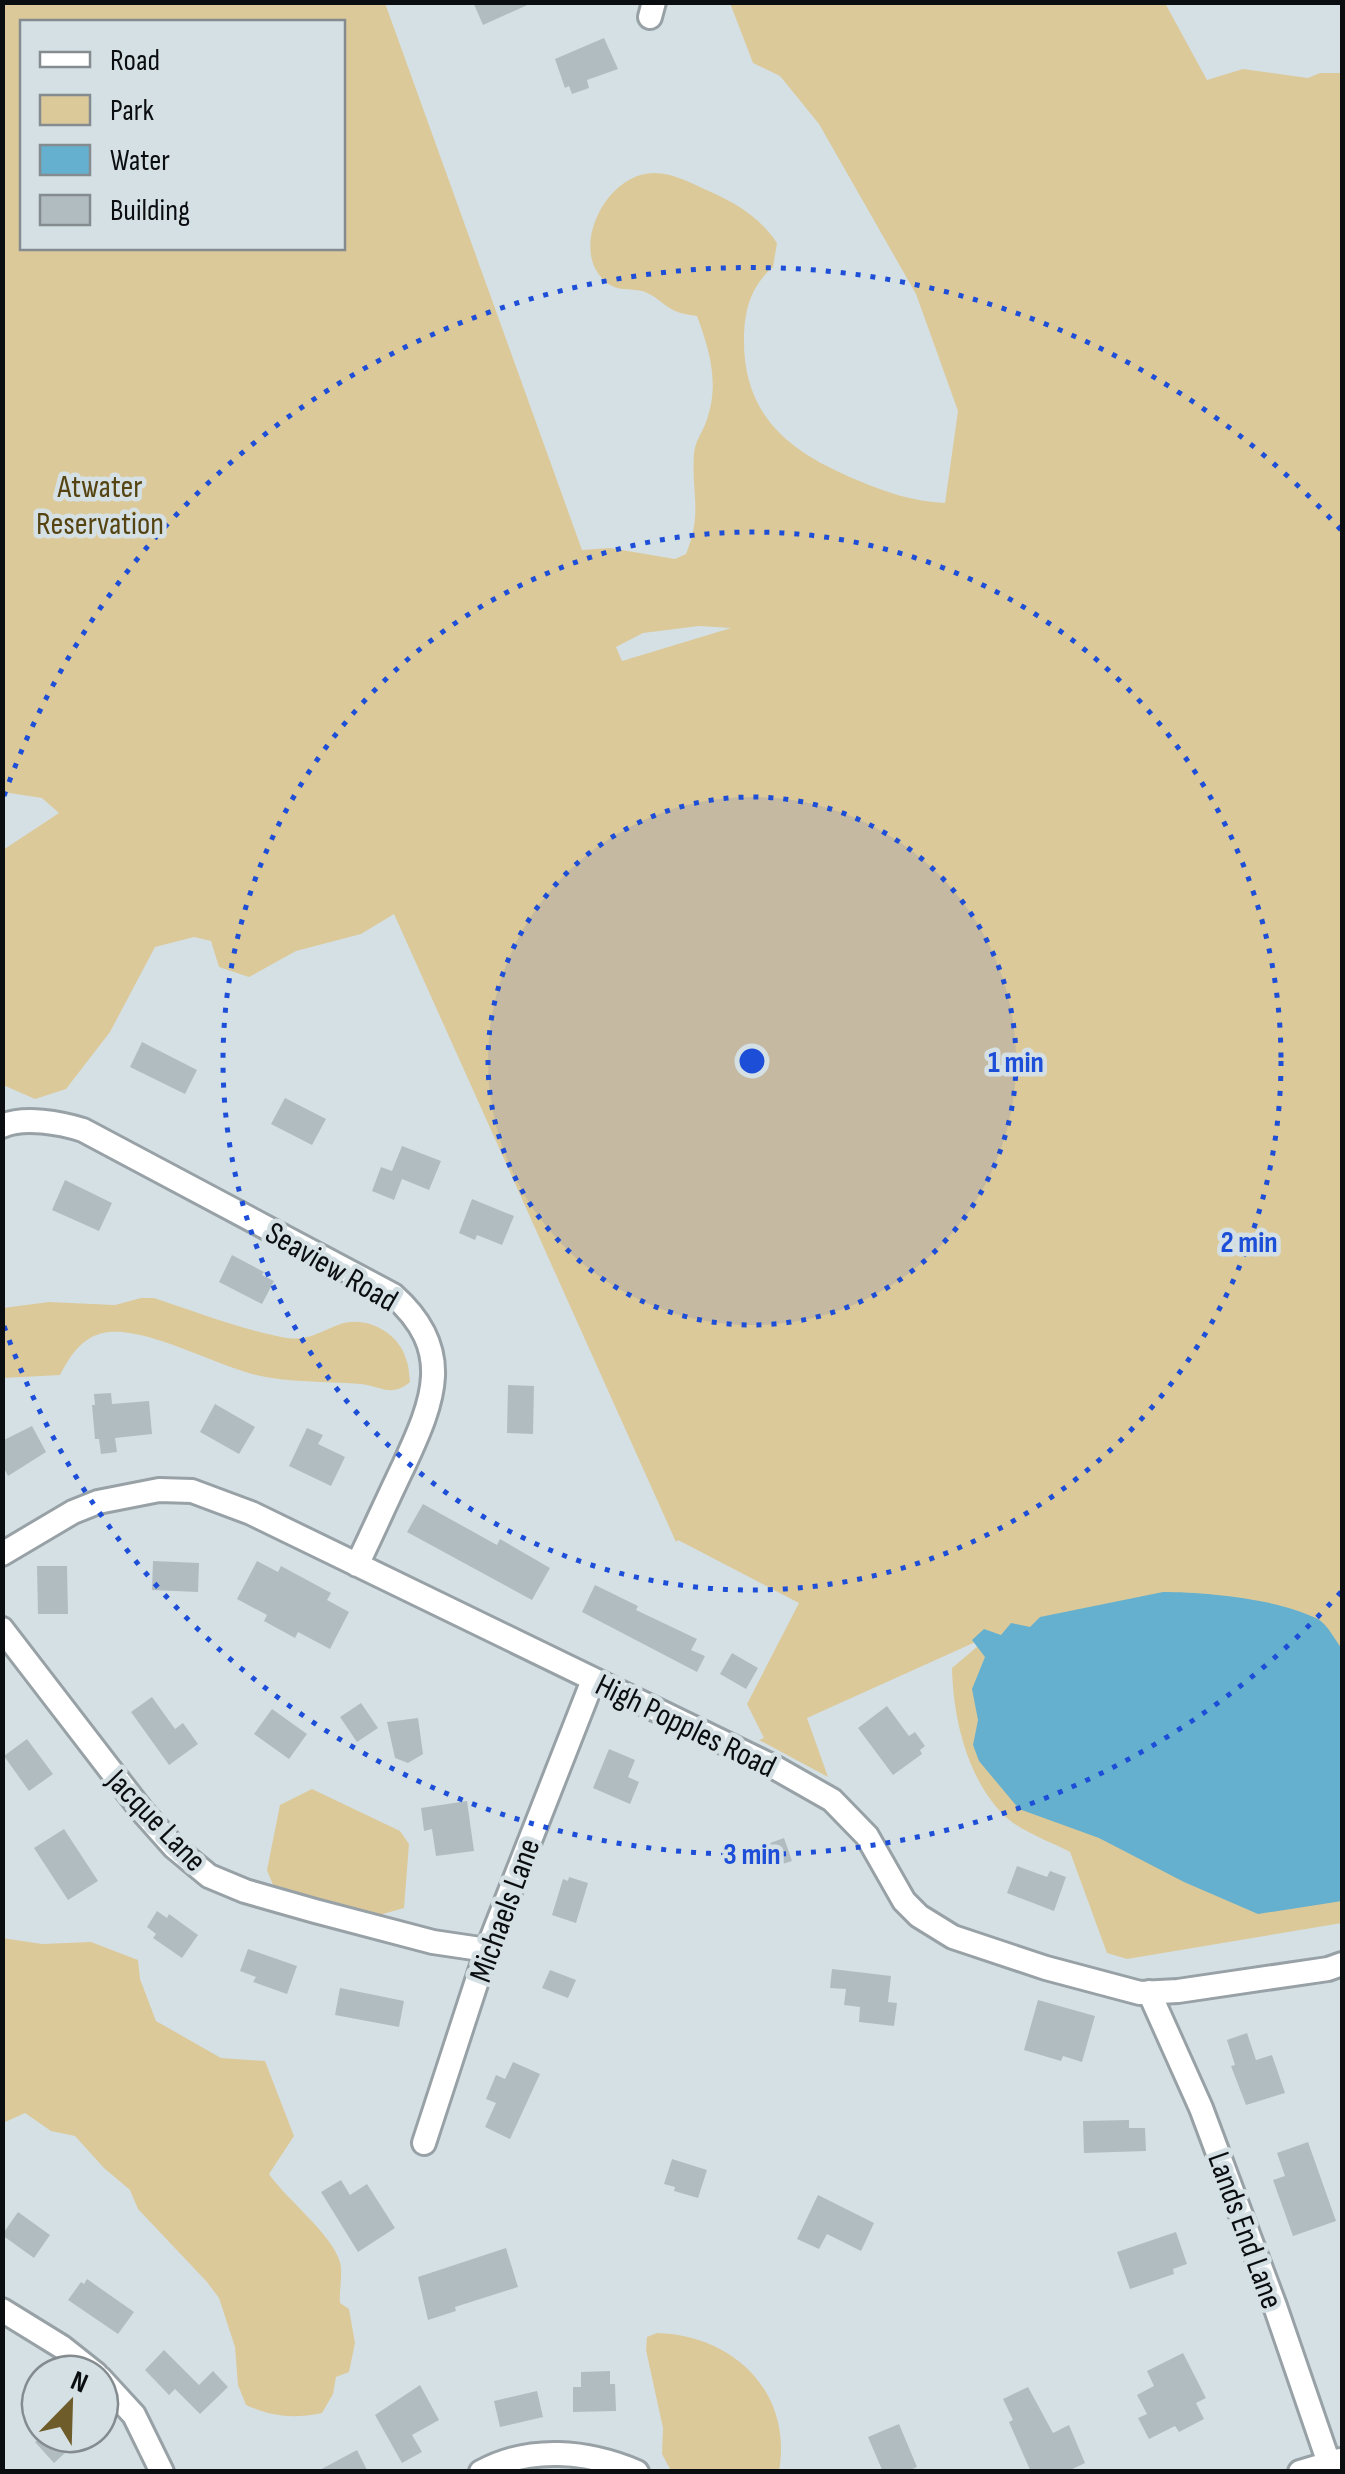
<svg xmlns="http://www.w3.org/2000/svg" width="1345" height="2474" font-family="'Sofia Sans Condensed',sans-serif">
	<rect width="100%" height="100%" fill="#d5e0e5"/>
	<path fill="#dcc99a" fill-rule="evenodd" d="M3,3H385L582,550L610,548L675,559L686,554C703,512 691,493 694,453C695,440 705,429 708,416C719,382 709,348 697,316C690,315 682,314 675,311C664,306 654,294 642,291C629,288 618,292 606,282C568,251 605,173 654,173C674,173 693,184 711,192C738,204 760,218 777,243L773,267C752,285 745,307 744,335C742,416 789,452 857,480C888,493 912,501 945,503L958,411L916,294L819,124L780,76L753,63L730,3H1165L1207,80L1243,69L1308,78L1320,73H1342V1923L1127,1959L1107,1953L1070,1852C1051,1842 1025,1833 1008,1819C968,1783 953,1719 952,1668L991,1635L807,1718L828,1777L759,1740L764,1738L747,1704L799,1603L678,1540L676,1542L394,914L361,934L296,951L249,977L219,967L211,941L194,937L155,947L110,1032L66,1089L35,1099L3,1085V850L59,813L42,798L3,792ZM22,22H342V248H22ZM699,626L731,628L622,661L616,647L643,633Z
		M141,1298H154C197,1312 242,1330 287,1338C308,1341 319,1332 338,1325C364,1314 399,1332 406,1359C409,1366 409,1374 410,1382C391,1398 381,1386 360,1384C323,1381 288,1383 252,1374C212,1363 149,1329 110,1332C84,1334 71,1354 60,1375L3,1378V1308L49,1302L115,1305Z
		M312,1789L400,1831L409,1844L404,1908L376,1916L275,1890L267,1870L280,1805Z
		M2,1938L42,1944L91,1942L138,1960L140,1979L156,2021L221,2058L265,2061L294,2136L269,2174C287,2200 331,2233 340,2262C343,2274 339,2290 340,2303L349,2309L355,2343L349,2372L336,2377L333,2394L322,2413C293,2419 273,2417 246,2405L238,2385L235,2347L219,2298L207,2282L138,2209L130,2190L104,2168L75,2136L51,2131L25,2113L3,2123Z
		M657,2333C733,2335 793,2392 779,2471H671L662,2454L663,2428L646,2350L647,2337Z"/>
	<path fill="#65b0ce" d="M1163,1592C1207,1592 1278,1599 1318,1619C1328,1625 1335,1640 1342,1649V1901L1258,1914L1184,1882L1099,1838L1019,1809L979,1761L973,1745L978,1720L972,1689L985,1657L972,1640L984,1629L1001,1635L1011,1623L1030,1627L1040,1617Z"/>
	<path fill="#b1bcc1" d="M473,2H534L483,25Z
		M604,38L618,69L587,80L589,88L572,94L569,86L565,88L555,59Z
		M142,1042L197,1070L185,1094L130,1067Z
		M285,1098L326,1119L312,1145L271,1124Z
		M402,1146L441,1161L429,1190L402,1179L394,1200L372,1191L381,1167L392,1171Z
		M65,1180L112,1203L99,1231L52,1210Z
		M472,1199L514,1216L502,1245L477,1235L475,1240L459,1233Z
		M232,1255L264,1272L262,1275L274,1281L262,1304L219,1282Z
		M508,1385L534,1386L533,1434L507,1433Z
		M111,1393L112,1404L149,1401L152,1434L115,1438L117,1452L101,1454L99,1439H95L92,1405H95L94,1394Z
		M215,1404L255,1427L239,1454L200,1432Z
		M32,1426L46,1452L8,1476L2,1464V1441Z
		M307,1428L323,1435L318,1444L345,1457L331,1486L289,1466Z
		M423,1504L497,1545L500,1539L550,1568L532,1600L407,1532Z
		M153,1561L199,1563L198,1592L152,1590Z
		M257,1561L278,1572L281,1566L331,1593L327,1600L349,1612L330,1649L298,1632L295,1638L264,1621L267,1615L237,1599Z
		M37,1566H67L68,1614H38Z
		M595,1585L638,1606L636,1610L697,1639L691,1650L705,1656L697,1672L582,1612Z
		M732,1653L758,1668L746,1689L720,1674Z
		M152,1697L175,1729L183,1723L198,1744L169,1765L131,1712Z
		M361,1703L378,1728L357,1742L340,1717Z
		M887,1706L909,1736L915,1732L925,1746L920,1750L922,1754L893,1775L858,1728Z
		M272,1709L307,1734L289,1759L254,1734Z
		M418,1718L423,1754L408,1763L395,1758L387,1722Z
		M27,1739L53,1774L29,1791L4,1756Z
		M609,1749L635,1760L628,1777L639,1782L630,1804L593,1788Z
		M467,1801L474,1851L436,1856L432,1829L424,1831L421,1808Z
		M64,1829L98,1881L68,1900L34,1848Z
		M784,1838L792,1861L770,1868L762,1846Z
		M1017,1866L1047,1877L1050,1871L1066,1877L1054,1911L1007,1893Z
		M569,1877L588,1883L576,1923L552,1915L563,1879L568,1881Z
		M157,1911L167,1918L169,1914L198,1935L182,1958L153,1938L156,1934L147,1927Z
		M248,1949L297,1966L287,1994L253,1982L256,1977L240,1971Z
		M832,1969L891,1976L888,2002L897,2003L894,2026L859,2022L860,2007L844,2005L846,1989L830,1988Z
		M550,1970L576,1980L568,1998L542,1988Z
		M340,1988L404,2001L399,2027L335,2015Z
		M1038,2000L1095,2016L1082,2062L1063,2056L1061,2061L1024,2050Z
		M1247,2033L1256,2060L1272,2055L1285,2093L1246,2105L1231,2066L1235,2065L1227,2040Z
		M513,2062L540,2074L510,2139L485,2127L496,2103L486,2099L496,2075L505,2079Z
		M1129,2120V2128H1145L1146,2151L1084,2153L1083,2121Z
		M1308,2142L1336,2221L1293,2236L1273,2180L1285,2176L1277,2153Z
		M672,2159L707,2170L698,2198L674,2191L675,2187L664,2184Z
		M341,2180L350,2195L367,2184L395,2228L358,2252L321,2192Z
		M818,2195L874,2223L861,2251L827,2234L819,2249L797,2239Z
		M18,2212L50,2235L34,2258L2,2235Z
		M1176,2232L1187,2264L1173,2269L1174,2274L1130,2289L1117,2252Z
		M506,2248L518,2287L455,2307L456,2311L428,2320L418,2277Z
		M87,2279L134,2312L118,2334L68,2300L81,2282L84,2284Z
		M164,2350L199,2385L213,2371L228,2387L200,2414L175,2389L169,2395L145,2370Z
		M1183,2353L1206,2398L1196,2403L1204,2419L1179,2432L1175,2426L1149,2439L1138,2418L1147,2414L1137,2395L1154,2386L1147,2371Z
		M610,2371V2384H615L616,2411L573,2412V2387H581V2372Z
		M420,2385L439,2420L412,2435L422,2452L402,2463L375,2415Z
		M1028,2387L1053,2433L1069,2425L1085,2463L1066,2472H1031L1009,2422L1013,2420L1003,2399Z
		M537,2391L543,2417L500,2427L494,2401Z
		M899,2424L917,2467L905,2472H883L868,2437Z
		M45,2434H86L54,2463L35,2442Z
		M357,2450L368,2472H316Z"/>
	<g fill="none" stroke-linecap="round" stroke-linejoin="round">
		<g stroke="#97a1a6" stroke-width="28">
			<path id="minor" d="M650,17L654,2
				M2,1126C24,1116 61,1123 83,1130L393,1295C455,1350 434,1400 404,1465C388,1498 373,1532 357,1565
				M2,1554L73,1512L98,1502L159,1490L192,1491L251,1513L774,1767L832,1800L867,1836L904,1901L919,1916L953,1937L1046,1968L1140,1993L1178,1991L1328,1969L1342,1964
				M2,1629L142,1811L174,1847L209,1876L245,1891L315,1911L433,1942L487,1950
				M1149,1992L1201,2108L1275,2306L1332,2472
				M424,2143L487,1950L593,1680
				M2,2310L62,2347L96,2374
				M100,2378L134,2415L162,2472
				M481,2472C530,2445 588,2451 637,2472
				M1300,2472L1340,2460"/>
		</g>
		<use href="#minor" stroke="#fff" stroke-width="22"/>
	</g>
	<circle cx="752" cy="1061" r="264" fill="#1d4ed8" fill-opacity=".12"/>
	<g fill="none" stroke="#1d4ed8" stroke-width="5" stroke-dasharray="5 10">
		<circle cx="752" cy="1061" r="264"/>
		<circle cx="752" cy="1061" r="529"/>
		<path d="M1341 1592A793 793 0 0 1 4 1326M4 796A793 793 0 0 1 1341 530"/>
	</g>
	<g text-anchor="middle" stroke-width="9" stroke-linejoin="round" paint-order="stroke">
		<g font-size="32" fill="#554412" stroke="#d5e0e5">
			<text x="100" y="497">Atwater<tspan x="100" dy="37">Reservation</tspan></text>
		</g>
		<g font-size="32" fill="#0b0e10" stroke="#d5e0e5">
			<text transform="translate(332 1266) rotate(30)" y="11">Seaview Road</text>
			<text transform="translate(686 1725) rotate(26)" y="11">High Popples Road</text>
			<text transform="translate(157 1820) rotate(46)" y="11">Jacque Lane</text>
			<text transform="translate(504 1910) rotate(-70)" y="11">Michaels Lane</text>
			<text transform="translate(1246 2230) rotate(70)" y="11">Lands End Lane</text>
		</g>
	</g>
	<circle cx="752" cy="1061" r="15" fill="#1d4ed8" stroke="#d5e0e5" stroke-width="5"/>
	<g font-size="30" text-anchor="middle" font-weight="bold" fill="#1d4ed8" stroke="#d5e0e5" stroke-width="9" stroke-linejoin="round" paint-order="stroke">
		<text x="1016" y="1072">1 min</text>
		<text x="1249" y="1252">2 min</text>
		<text x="752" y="1864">3 min</text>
	</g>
	<rect width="1345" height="2474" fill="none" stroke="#0b0e10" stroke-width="10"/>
	<rect x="20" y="20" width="325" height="230" fill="#d5e0e5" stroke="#848c90" stroke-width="2.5"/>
	<rect x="40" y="52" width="50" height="15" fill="#ffffff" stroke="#848c90" stroke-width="2.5"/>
	<text x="110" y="70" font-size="30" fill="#0b0e10">Road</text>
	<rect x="40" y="95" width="50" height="30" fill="#dcc99a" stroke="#848c90" stroke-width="2.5"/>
	<text x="110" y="120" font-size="30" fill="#0b0e10">Park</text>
	<rect x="40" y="145" width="50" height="30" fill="#65b0ce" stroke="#848c90" stroke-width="2.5"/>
	<text x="110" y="170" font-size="30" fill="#0b0e10">Water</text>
	<rect x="40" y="195" width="50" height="30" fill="#b1bcc1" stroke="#848c90" stroke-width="2.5"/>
	<text x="110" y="220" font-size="30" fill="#0b0e10">Building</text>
	<g transform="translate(70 2404) rotate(23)"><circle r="48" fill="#d5e0e5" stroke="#848c90" stroke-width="2.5"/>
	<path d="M0-8L18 38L0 25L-18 38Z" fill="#6e5c2a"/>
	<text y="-15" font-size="28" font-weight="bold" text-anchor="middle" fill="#0b0e10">N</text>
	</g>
</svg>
